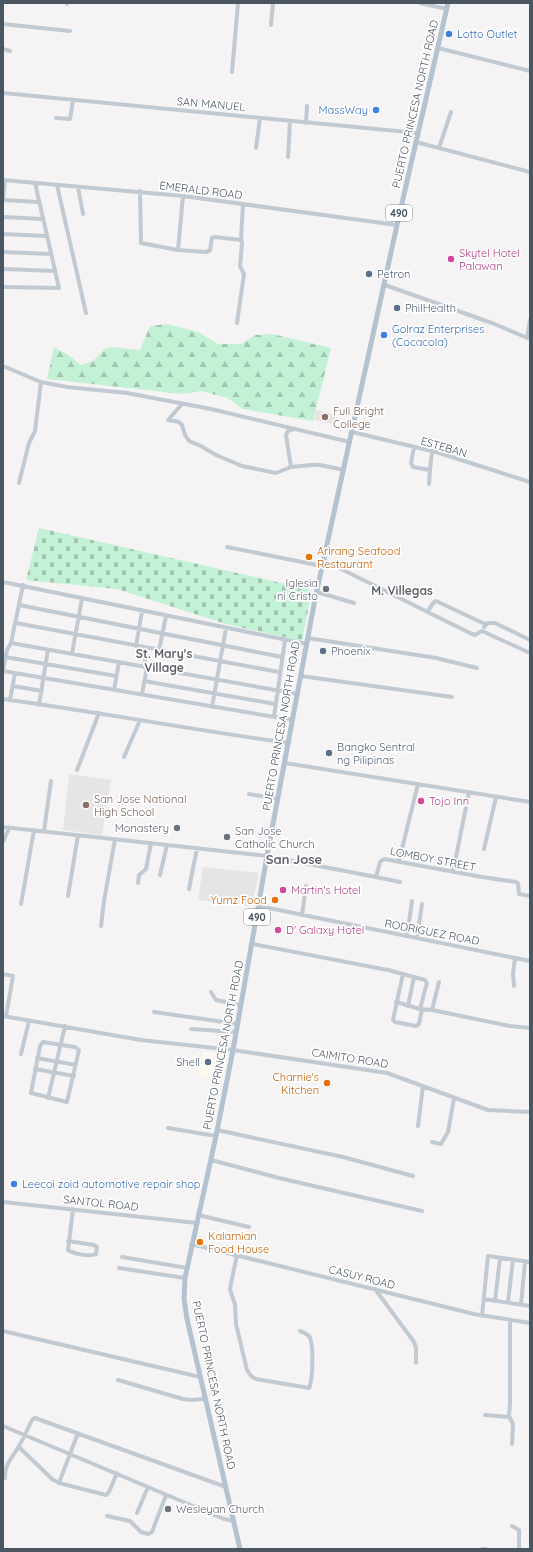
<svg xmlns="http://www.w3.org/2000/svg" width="533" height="1552" font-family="Quicksand,sans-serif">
	<defs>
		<pattern id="forest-firs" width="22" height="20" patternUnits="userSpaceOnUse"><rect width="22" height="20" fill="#c3f1d5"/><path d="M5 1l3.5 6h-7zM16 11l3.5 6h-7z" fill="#a0c6b0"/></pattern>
		<pattern id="cemetery-stones" width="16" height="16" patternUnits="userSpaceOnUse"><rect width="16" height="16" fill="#c3f1d5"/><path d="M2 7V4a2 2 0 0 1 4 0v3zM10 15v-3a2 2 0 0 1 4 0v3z" fill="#a0c6b0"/></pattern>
	</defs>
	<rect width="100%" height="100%" fill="#f5f3f3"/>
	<path fill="#fdf9ef" d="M203,1051L227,1056L222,1080L199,1075Z"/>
	<path fill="#e6e4e5" d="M316,410L336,414L334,424L314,420Z
		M69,774L111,780L102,835L63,830Z
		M203,867L259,873L252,906L198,900Z"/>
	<path fill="url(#forest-firs)" d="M167,324L198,332L218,344H241L255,335L272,334L331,348L313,421L243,409L228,398L201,391L182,394L47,379L54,347L68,355L81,365L93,361L105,349L112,347L140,350L150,326Z"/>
	<path fill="url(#cemetery-stones)" d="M39,528L312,590L302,641L226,624L117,589L26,580Z"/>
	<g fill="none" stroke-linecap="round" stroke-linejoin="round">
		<path stroke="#c1cad2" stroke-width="4" d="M420,3L447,9
			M67,4V3
			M3,24L70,31
			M271,25L273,3
			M438,48L530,71
			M3,49L10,51
			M232,72L238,3
			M3,93L418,133
			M56,118L70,119L73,100
			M306,123L307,106
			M416,142L530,172
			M256,148L260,118
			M439,148L451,112
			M288,157L290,121
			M3,180L183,196L397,225
			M57,185L86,313
			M78,187L83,214
			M140,191L141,243L178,250L207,252L210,250L212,238L215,237L241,240L243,204
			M3,200L39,202
			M3,200L5,180
			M3,217L43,219
			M3,234L47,236
			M178,250L183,196
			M3,252L51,254
			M3,269L55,271
			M385,285L492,323L530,339
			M3,287L59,288L35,183
			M237,323L244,274L240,266L242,243L241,240
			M527,338L530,320
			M3,366L41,382L67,387L127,393L211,409L350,442
			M182,404L168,420L179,422L182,425L185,435L189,441L201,446L216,455L242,466L276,473L291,467L311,465H320L344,470
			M352,432L436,452L530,482
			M414,447L411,463L413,467L430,470L432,451
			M291,467L286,435L288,431L294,429
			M19,483L29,443L35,431L41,382
			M429,484L430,470
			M227,547L322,566
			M323,560L472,634L475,635L482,631L530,653
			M3,582L307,644
			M317,592L354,603
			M19,605L282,657
			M427,612L434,602L436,601L485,624
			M16,623L279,672
			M484,627L488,623H495L530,640
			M308,638L436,658L477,668
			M11,643L298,694
			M136,646L142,611
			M159,650L166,616
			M72,654L82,598
			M5,657L116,676
			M144,667L147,648
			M3,669L7,650L11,643L23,585
			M3,671L293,720
			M301,676L452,697
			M144,681L275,704
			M13,686L42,691
			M114,690L119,662
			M142,694L147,667
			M3,699C98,712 193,730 289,743
			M10,700L15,673
			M39,705L48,650
			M212,707L226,628
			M274,717L285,640
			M124,757L140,720
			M285,763L530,802
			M77,770L99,713
			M249,794L278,799
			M3,827L267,856L376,877L380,862L384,859L482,877L516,882L518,883L519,894L530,896
			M44,831L51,781
			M3,842L9,828
			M484,849L496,797
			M399,861L418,784
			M453,872L469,792
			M160,875L167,845
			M376,877L400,882
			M138,883L139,875L146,869L151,843
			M189,889L197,848
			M68,896L78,835
			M21,904L34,830
			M259,906L530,961
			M302,915L306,886
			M101,926L104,901L115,839
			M407,936L412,901
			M417,938L422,904
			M253,944L388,970L425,980L427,983L420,1009
			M3,974L13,976L6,1016
			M403,974L393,1020L395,1022L416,1026L419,1024L422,1009
			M514,986L513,973L515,958
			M211,992L216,1000L241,1005
			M396,1002L420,1009L432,1010L510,1026L530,1028
			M408,1006L414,977
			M432,1010L439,982
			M154,1012L238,1024
			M3,1016L141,1040L233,1050L387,1073L488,1110L530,1112
			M191,1029L236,1032
			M43,1042L75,1047L79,1050L67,1102L31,1093L40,1046Z
			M21,1054L29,1021
			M37,1058L76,1065
			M35,1069L74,1076
			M48,1098L65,1026
			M418,1126L423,1086
			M168,1128L216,1136
			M217,1130L343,1157L413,1176
			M432,1142L441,1144L448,1132L454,1098
			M211,1160L279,1178L422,1211
			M3,1202L197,1223
			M198,1215L249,1227
			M68,1241L94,1245L97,1247L96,1254C90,1257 74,1254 68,1250L73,1209
			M191,1244L474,1314L530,1323
			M237,1255L231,1283L230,1290L235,1304L236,1324L247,1370L251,1376L256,1379L309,1388C313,1380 314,1343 309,1336C307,1334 303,1332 300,1331
			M122,1257L187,1268
			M119,1268L185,1278
			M375,1289L414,1342L416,1348V1363
			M484,1299L530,1306
			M495,1301L500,1258
			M508,1302L513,1260
			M521,1304L525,1262
			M482,1316L488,1256L530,1262
			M510,1320V1404L509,1416L513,1424L512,1444
			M3,1331L200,1377
			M118,1380L183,1399L191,1400L205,1399
			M485,1415L509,1417
			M3,1426L224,1519L234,1521
			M19,1447L52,1479L59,1483L106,1495L109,1492L117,1473
			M5,1478C4,1464 13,1457 19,1446C24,1438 28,1428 32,1420L35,1418L226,1487
			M59,1483L78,1433
			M137,1513L148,1487
			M107,1516L130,1521L141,1532L148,1534L152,1532L166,1495
			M512,1526L519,1530V1549
			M482,1549H486"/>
		<path stroke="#b3c2d1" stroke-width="5" d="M240,1549L187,1319L184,1299L185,1278L216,1136L233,1050L267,856L315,599L397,225L448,3"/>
	</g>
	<g fill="#3f7fe0" stroke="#fff" stroke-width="1.5">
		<circle cx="449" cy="34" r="4"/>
		<circle cx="376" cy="110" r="4"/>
		<circle cx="384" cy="335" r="4"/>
		<circle cx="14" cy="1184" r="4"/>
	</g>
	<g fill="#d1479c" stroke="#fff" stroke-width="1.5">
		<circle cx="451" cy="259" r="4"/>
		<circle cx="421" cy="801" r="4"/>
		<circle cx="283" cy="890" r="4"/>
		<circle cx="278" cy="930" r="4"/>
	</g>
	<g fill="#5c6f8a" stroke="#fff" stroke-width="1.5">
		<circle cx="369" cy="274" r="4"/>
		<circle cx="397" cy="308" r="4"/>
		<circle cx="323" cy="651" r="4"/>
		<circle cx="329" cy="753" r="4"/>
		<circle cx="208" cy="1062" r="4"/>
	</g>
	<g fill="#8d6e63" stroke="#fff" stroke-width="1.5">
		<circle cx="325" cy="417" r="4"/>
		<circle cx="86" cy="805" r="4"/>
	</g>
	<g fill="#e8710a" stroke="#fff" stroke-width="1.5">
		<circle cx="309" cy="557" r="4"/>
		<circle cx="275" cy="900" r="4"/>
		<circle cx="327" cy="1083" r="4"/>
		<circle cx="200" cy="1242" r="4"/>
	</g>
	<g fill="#6b7280" stroke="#fff" stroke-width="1.5">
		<circle cx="326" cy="589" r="4"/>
		<circle cx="177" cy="828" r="4"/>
		<circle cx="227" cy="837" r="4"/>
		<circle cx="168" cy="1509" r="4"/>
	</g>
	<g text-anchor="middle" stroke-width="3.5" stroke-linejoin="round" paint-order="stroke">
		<g fill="#fff" stroke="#808990" stroke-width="1">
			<rect x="386" y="205" width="26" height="16" rx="3"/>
			<rect x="244" y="909" width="26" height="16" rx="3"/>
		</g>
		<g font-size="10" font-weight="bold" fill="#4a5661">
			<text x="399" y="217">490</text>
			<text x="257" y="921">490</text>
		</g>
		<g font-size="11" fill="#366cbe" stroke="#fff" text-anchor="start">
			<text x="457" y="38">Lotto Outlet</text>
			<text x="368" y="114" text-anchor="end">MassWay</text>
			<text x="392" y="333">Golraz Enterprises<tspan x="392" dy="13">(Cocacola)</tspan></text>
			<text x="22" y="1188">Leecoi zoid automotive repair shop</text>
		</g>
		<g font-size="11" fill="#4a5661" stroke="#fff">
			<text transform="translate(211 104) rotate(5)" y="4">SAN MANUEL</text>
			<text transform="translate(415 104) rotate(-77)" y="4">PUERTO PRINCESA NORTH ROAD</text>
			<text transform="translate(201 190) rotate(7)" y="4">EMERALD ROAD</text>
			<text transform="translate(444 447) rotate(16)" y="4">ESTEBAN</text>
			<text transform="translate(281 726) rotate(-80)" y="4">PUERTO PRINCESA NORTH ROAD</text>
			<text transform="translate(433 859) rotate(11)" y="4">LOMBOY STREET</text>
			<text transform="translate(432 932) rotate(11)" y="4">RODRIGUEZ ROAD</text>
			<text transform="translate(223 1045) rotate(-79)" y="4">PUERTO PRINCESA NORTH ROAD</text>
			<text transform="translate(350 1058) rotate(9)" y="4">CAIMITO ROAD</text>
			<text transform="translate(101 1203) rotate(6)" y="4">SANTOL ROAD</text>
			<text transform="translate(362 1277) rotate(14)" y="4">CASUY ROAD</text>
			<text transform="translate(214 1385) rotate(78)" y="4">PUERTO PRINCESA NORTH ROAD</text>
		</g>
		<g font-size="11" fill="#b23c85" stroke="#fff" text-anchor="start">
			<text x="459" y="257">Skytel Hotel<tspan x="459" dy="13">Palawan</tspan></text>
			<text x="429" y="805">Tojo Inn</text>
			<text x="291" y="894">Martin's Hotel</text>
			<text x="286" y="934">D' Galaxy Hotel</text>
		</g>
		<g font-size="11" fill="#4e5e75" stroke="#fff" text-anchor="start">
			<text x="377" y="278">Petron</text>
			<text x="405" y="312">PhilHealth</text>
			<text x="331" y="655">Phoenix</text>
			<text x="337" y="751">Bangko Sentral<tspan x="337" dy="13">ng Pilipinas</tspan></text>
			<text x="200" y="1066" text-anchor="end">Shell</text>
		</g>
		<g font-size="11" fill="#785e54" stroke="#fff" text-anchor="start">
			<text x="333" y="415">Full Bright<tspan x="333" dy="13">College</tspan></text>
			<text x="94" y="803">San Jose National<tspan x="94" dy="13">High School</tspan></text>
		</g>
		<g font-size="11" fill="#c56008" stroke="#fff" text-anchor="start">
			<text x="317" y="555">Arirang Seafood<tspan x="317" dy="13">Restaurant</tspan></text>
			<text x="267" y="904" text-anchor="end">Yumz Food</text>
			<text x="319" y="1081" text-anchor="end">Charnie's<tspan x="319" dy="13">Kitchen</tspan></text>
			<text x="208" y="1240">Kalamian<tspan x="208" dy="13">Food House</tspan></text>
		</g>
		<g font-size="11" fill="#5b616d" stroke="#fff" text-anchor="end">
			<text x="318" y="587">Iglesia<tspan x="318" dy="13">ni Cristo</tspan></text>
			<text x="169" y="832">Monastery</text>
			<text x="235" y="835" text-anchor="start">San Jose<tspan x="235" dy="13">Catholic Church</tspan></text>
			<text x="176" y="1513" text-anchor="start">Wesleyan Church</text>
		</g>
		<g font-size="12" font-weight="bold" fill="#5f6368" stroke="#fff">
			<text x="402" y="595">M. Villegas</text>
			<text x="164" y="658">St. Mary's<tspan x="164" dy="14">Village</tspan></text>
		</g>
		<g font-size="13" font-weight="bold" fill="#5f6368" stroke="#fff">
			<text x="294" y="864">San Jose</text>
		</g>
	</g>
	<rect width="533" height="1552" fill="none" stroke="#4a5661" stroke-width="8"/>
</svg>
